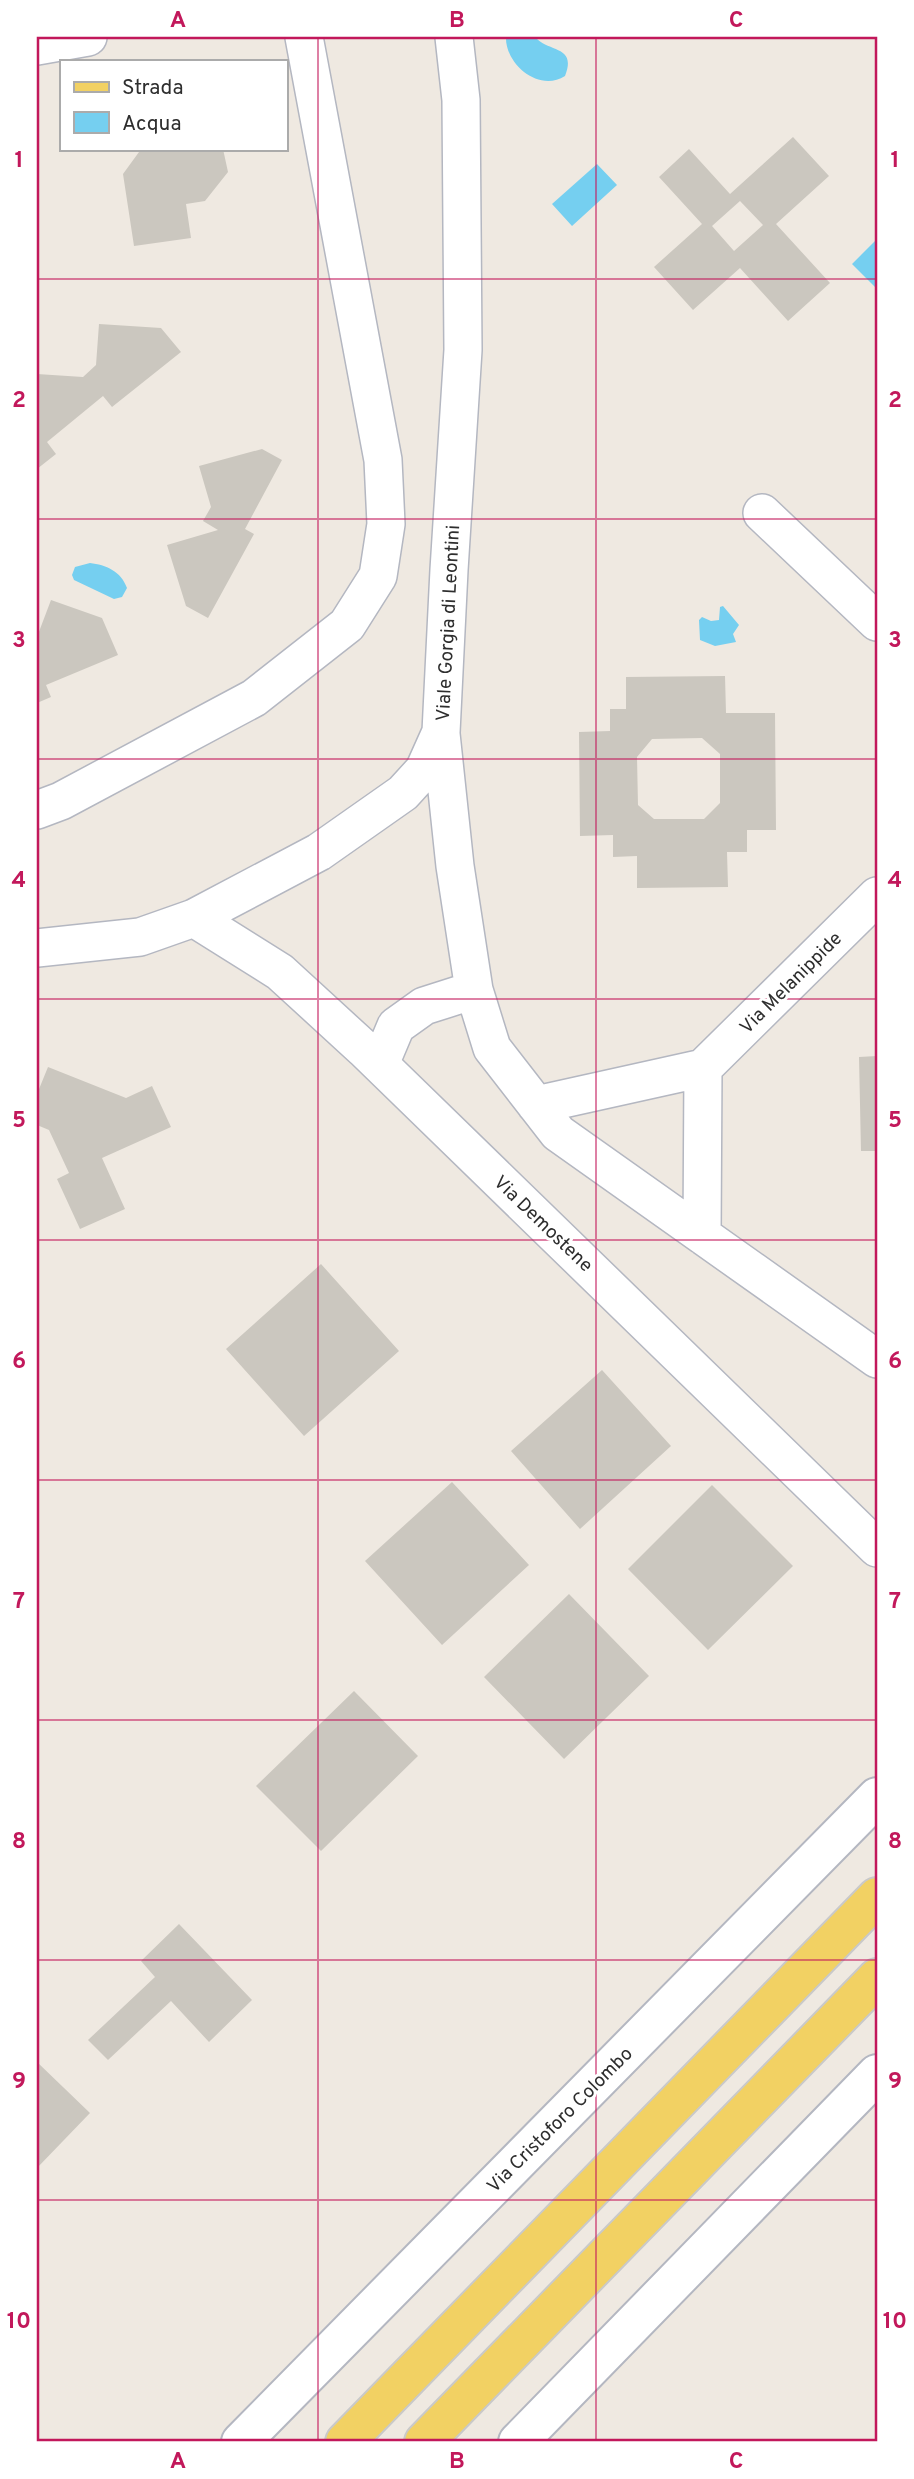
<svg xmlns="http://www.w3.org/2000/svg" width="914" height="2479" font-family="Overpass,sans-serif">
	<rect width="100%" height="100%" fill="#efe9e1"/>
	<path fill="#75cff0" d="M506,37H535C549,53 577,45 565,76C539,93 505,64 506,37Z
		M597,164L617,185L572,226L552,204Z
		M877,239V289L852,264Z
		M90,563C106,565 121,571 127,588L122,597L114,599L74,580L72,575L75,567Z
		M723,606L739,625L733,634L736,642L715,646L700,640L699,620L702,617L711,621L719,620L720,607Z"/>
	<path fill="#cbc7bf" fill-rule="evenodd" d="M793,137L829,176L776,224L830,283L788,321L740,268L693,310L654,267L702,224L659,177L689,149L730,194ZM740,201L763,225L734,251L712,226Z
		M157,149H223L228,172L205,201L186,204L191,238L134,246L123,174L139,152Z
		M99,324L161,328L181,352L112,407L103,396L47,442L56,454L37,469V374L83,377L96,365Z
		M262,449L282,460L245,529L254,534L208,618L186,606L167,545L218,530L203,521L211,507L199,466Z
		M51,600L102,618L118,655L46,685L51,697L37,703V637Z
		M725,676L726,713H775L776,830H747V852H727L728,887L637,888V856L613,857V835L580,836L579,732L610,731V709H626V677ZM702,738L720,754V803L704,819H654L638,805L637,757L652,739Z
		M877,1056V1151H861L859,1057Z
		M48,1067L126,1098L152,1086L171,1127L102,1158L125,1209L80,1229L57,1179L69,1173L49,1130L37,1125V1094Z
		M321,1264L399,1351L304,1436L226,1349Z
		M602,1370L671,1446L580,1529L511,1451Z
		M452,1482L529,1565L442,1645L365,1561Z
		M712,1485L793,1566L708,1650L628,1569Z
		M569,1594L649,1676L564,1759L484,1677Z
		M354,1691L418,1756L321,1851L256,1786Z
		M179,1924L252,2000L209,2042L171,2001L108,2060L88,2040L155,1977L141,1961Z
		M37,2062L90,2113L37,2168Z"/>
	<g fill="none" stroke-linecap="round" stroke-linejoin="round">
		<g stroke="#b4b7c1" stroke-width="40">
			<path id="street" d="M37,46L88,37
				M762,513L877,622
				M441,734L455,866L474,990L492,1048L558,1133L877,1359
				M37,810L61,801L254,698L347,625L378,576L386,524L383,460L304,37
				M194,918L280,972L364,1049L877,1548
				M37,948L140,937L194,918L319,852L403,793L424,770L441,732L449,570L463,350L461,100L454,37
				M380,1064L396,1026L424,1006L474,990
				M703,1068L877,896
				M536,1105L703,1068L702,1235"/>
		</g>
		<g stroke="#b4b7c1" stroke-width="42">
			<path id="secondary" d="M241,2442L877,1797
				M518,2442L877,2074"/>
		</g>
		<g stroke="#c9c9c9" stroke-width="42">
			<path id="primary" d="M345,2442L877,1897
				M424,2442L877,1978"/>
		</g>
		<use href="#street" stroke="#fff" stroke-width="37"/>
		<use href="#secondary" stroke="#fff" stroke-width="38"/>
		<use href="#primary" stroke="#f2d163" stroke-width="38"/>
	</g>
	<path fill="none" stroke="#c2185b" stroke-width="2" stroke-opacity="0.55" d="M318,37V2442M596,37V2442M37,279H877M37,519H877M37,759H877M37,999H877M37,1240H877M37,1480H877M37,1720H877M37,1960H877M37,2200H877"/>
	<g text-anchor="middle" stroke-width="6" stroke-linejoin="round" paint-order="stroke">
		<g font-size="19" fill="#2e2e2e" stroke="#fff">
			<text transform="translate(447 623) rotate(-87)" y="7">Viale Gorgia di Leontini</text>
			<text transform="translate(790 982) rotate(-45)" y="7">Via Melanippide</text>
			<text transform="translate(544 1223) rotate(44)" y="7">Via Demostene</text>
			<text transform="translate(559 2119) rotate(-45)" y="7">Via Cristoforo Colombo</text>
		</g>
	</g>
	<rect width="914" height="2479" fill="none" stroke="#ffffff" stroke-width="77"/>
	<rect x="60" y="60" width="228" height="91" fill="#ffffff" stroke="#ababab" stroke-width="2"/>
	<rect x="74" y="82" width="35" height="10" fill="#f2d163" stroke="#ababab" stroke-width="2"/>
	<text x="122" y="94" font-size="21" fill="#2e2e2e">Strada</text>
	<rect x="74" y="112" width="35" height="21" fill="#75cff0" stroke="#ababab" stroke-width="2"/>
	<text x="122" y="130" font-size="21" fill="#2e2e2e">Acqua</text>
	<rect x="38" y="38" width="838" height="2402" fill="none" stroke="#c2185b" stroke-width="2.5"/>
	<g font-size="23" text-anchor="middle" font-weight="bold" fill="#c2185b">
		<text x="178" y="27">A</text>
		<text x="457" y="27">B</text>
		<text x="736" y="27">C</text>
		<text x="19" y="167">1</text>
		<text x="895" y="167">1</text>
		<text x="19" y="407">2</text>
		<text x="895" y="407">2</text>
		<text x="19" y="647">3</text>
		<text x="895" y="647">3</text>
		<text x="19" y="887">4</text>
		<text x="895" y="887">4</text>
		<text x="19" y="1127">5</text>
		<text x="895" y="1127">5</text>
		<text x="19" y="1368">6</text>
		<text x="895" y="1368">6</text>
		<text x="19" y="1608">7</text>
		<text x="895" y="1608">7</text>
		<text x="19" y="1848">8</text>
		<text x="895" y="1848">8</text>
		<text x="19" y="2088">9</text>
		<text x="895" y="2088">9</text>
		<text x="19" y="2328">10</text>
		<text x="895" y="2328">10</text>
		<text x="178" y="2468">A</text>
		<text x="457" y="2468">B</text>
		<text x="736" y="2468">C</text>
	</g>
</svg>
